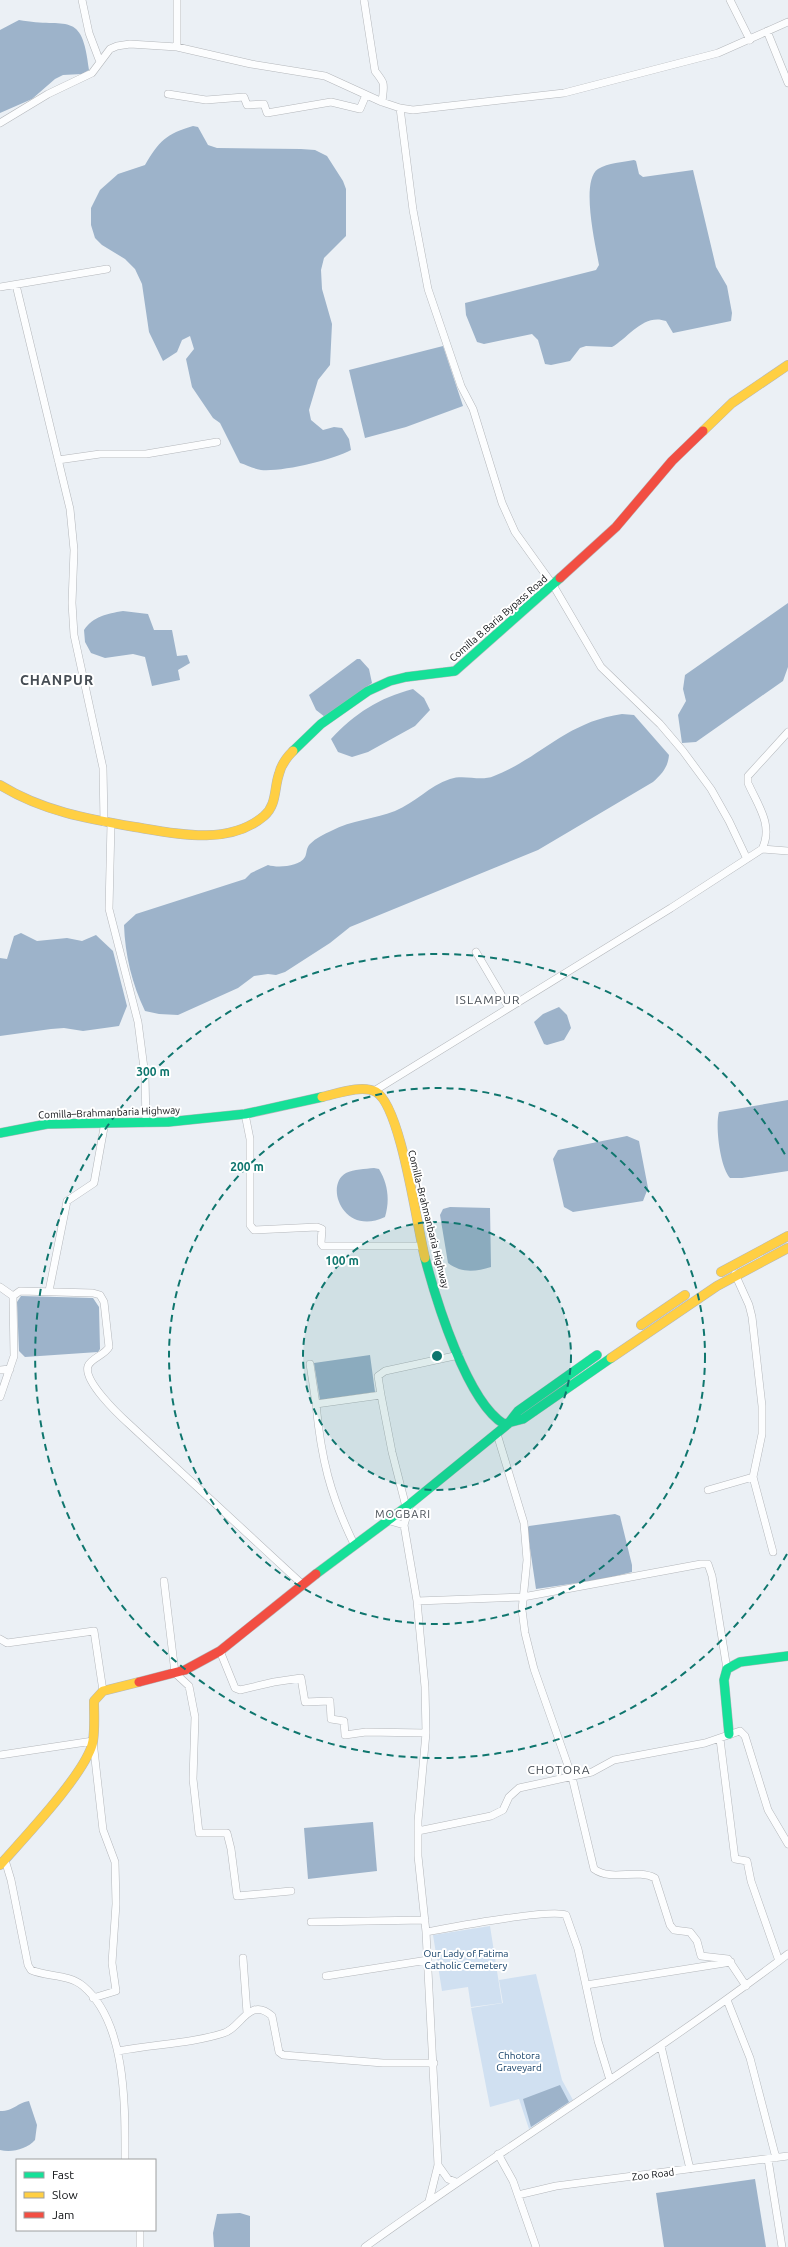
<svg xmlns="http://www.w3.org/2000/svg" width="788" height="2247" font-family="Ubuntu,sans-serif">
	<rect width="100%" height="100%" fill="#ebf0f5"/>
	<path fill="#d0e0f1" d="M490,1926L502,2003L471,2007L468,1987L442,1991L433,1935Z
		M536,1974L562,2080L573,2100L529,2129L519,2099L490,2107L471,2008L503,2003L499,1980Z"/>
	<path fill="#9db3ca" d="M19,20C67,29 82,8 89,70L82,74L63,75L55,79L32,99L0,113V30Z
		M193,126L198,127L208,145L217,148L301,149L315,150L327,156L343,181L346,189V236L324,258L321,270L322,289L332,324L330,365L318,380L309,410L311,420L323,430L334,427L342,428L349,439L351,450C333,460 282,472 261,470C254,469 247,465 240,463L220,423L213,418L192,387L186,359L194,349L190,336L182,340L177,352L163,361L149,332L142,284L135,269L125,259L102,245L95,238L91,225V208L100,190L118,174L145,165C159,141 166,134 193,126Z
		M634,160L636,161L639,174L643,177L693,170L716,267L727,286L732,313L731,321L673,333L666,321C644,313 629,337 612,347L586,346L580,348L570,361L551,365L545,364L538,340L532,334L484,344L477,342L466,315L465,303L596,270L599,265C596,247 580,181 598,169C608,163 623,162 634,160Z
		M443,346L463,406L406,427L365,438L349,370Z
		M788,603V667L783,681L696,742L682,743L678,715L686,701L683,689L685,675Z
		M123,611L148,614L154,630H172L177,656L187,655L190,663L178,670L180,680L152,686L145,657L133,654L105,658L91,653L85,642L84,630C94,616 106,614 123,611Z
		M357,659H360L369,669L372,683L325,717L316,710L309,695Z
		M413,689L424,698L430,710L415,726L368,752L352,757L338,752L331,739C355,713 379,698 413,689Z
		M622,714L634,715L669,755C668,767 662,774 653,782L538,850L350,927L330,943L285,972L276,975L268,974L254,976L238,988L178,1015L159,1014L145,1011C132,984 125,955 124,925L136,914L245,879L251,873L268,865C277,868 299,867 305,857C307,853 306,848 310,844C316,838 324,834 331,831C352,820 374,819 395,811C415,803 429,786 450,779C465,774 480,782 494,776C542,757 566,722 622,714Z
		M21,933L37,941L67,938L82,941L96,935L113,951L127,1006L119,1026L83,1031L64,1028L51,1029L0,1036V958L7,959L14,936Z
		M559,1007L567,1015L571,1028L564,1040L547,1045L544,1044L534,1022L543,1014Z
		M788,1100V1171L742,1178H730C720,1167 715,1126 719,1112Z
		M627,1136L639,1141L648,1188L643,1201L573,1212L564,1207L553,1159L558,1150Z
		M374,1168L379,1169C388,1184 390,1200 385,1217C343,1237 324,1185 346,1173C354,1169 365,1169 374,1168Z
		M450,1207L490,1208L491,1267C475,1272 461,1273 448,1263L440,1215L443,1209Z
		M21,1296L93,1298L99,1307L100,1349L98,1352L25,1357L19,1351L17,1302Z
		M370,1355L375,1392L320,1400L314,1363Z
		M615,1514L620,1516L632,1565V1572L604,1579L536,1589L527,1528L529,1526Z
		M373,1822L377,1871L308,1879L304,1828Z
		M560,2085L569,2102L531,2127L523,2099Z
		M29,2101L37,2125L35,2140C27,2149 12,2153 0,2150V2111C15,2111 16,2103 29,2101Z
		M755,2179L766,2247H664L656,2193Z
		M240,2213L250,2216V2247H214L213,2233L217,2214Z"/>
	<g fill="none" stroke-linecap="round" stroke-linejoin="round">
		<g stroke="#b4b7bb" stroke-width="8">
			<path id="street" d="M82,0L89,33L100,62
				M364,0L375,71C386,85 384,83 382,102
				M730,0L750,40
				M767,31L788,83
				M177,47V0
				M168,94L206,100L244,97L247,105L264,104L267,113L331,102L360,109L366,95
				M400,108L413,210L428,289L461,386L473,409L502,503L515,532L553,585L601,667L660,724L683,751L711,789L729,821L747,859
				M0,123L48,94L92,73L110,49L117,46L130,44L177,47L251,64L325,76L382,102L400,108L413,110L564,93L718,53L788,22
				M16,285L70,509L74,550L72,603L74,635L103,768L104,822
				M0,287L107,269
				M58,460L100,454H146L217,442
				M111,823L109,909L138,1022L145,1076L146,1123
				M762,849L788,851
				M476,952L509,1008
				M374,1091L671,908L762,849C774,825 757,804 748,783V776L788,732
				M245,1114L250,1139V1225L254,1230L317,1227L322,1229L321,1243L323,1246H422
				M0,1287L13,1296
				M49,1291L67,1201L94,1183L105,1122
				M13,1296L20,1291L93,1293L100,1295L104,1302L109,1347C105,1355 91,1358 88,1366C83,1381 119,1415 129,1424L303,1585
				M310,1364L316,1404L381,1395L378,1376L385,1371L459,1355
				M0,1370L10,1369
				M381,1395L392,1452L406,1507
				M0,1397L14,1356L13,1296
				M316,1404C321,1458 330,1495 354,1544
				M497,1434L524,1523L527,1560L522,1610L525,1633L534,1669L572,1777L594,1869C612,1882 636,1868 655,1878L670,1925L674,1930L690,1932L697,1941L701,1956L728,1959L746,1986
				M753,1477L773,1552
				M708,1490L753,1477L762,1434V1406L752,1317L749,1305L735,1274
				M410,1504L404,1525L417,1601L425,1687L426,1733L418,1821V1856L426,1932L438,2165L429,2201
				M387,1520L404,1525
				M164,1581L175,1673L189,1686L195,1717L193,1779L199,1833H227L231,1849L237,1896L291,1891
				M417,1601L523,1597L701,1564H708L712,1576L727,1669
				M0,1639L7,1643L94,1631L103,1691
				M220,1651L235,1688L240,1690L274,1682L301,1678L305,1702L330,1701L331,1719L344,1721L345,1735L366,1732L426,1733
				M720,1739L735,1859L747,1861L751,1881L779,1961
				M0,1755L93,1741L103,1830L115,1862L116,1904L112,1963L116,1991L93,1998
				M418,1831L491,1816L503,1810L509,1797L519,1788L592,1772L614,1760L705,1743L740,1731L745,1736L768,1810L788,1844
				M5,1860L11,1880L28,1965L31,1970C47,1977 69,1974 83,1986C127,2023 125,2107 125,2160
				M311,1922L425,1920
				M426,1932C448,1928 552,1908 566,1915L578,1949L598,2041L610,2080
				M243,1958L247,2013
				M326,1976L428,1960
				M586,1985L731,1962
				M727,2000L750,2058L776,2158
				M661,2046L690,2169
				M118,2051C153,2044 190,2044 224,2033C241,2028 249,1996 272,2016L279,2052L283,2055L383,2063H434
				M498,2154L513,2181L536,2247
				M768,2159L782,2247
				M438,2165L448,2179L456,2182
				M518,2195L556,2186L788,2156
				M140,2230V2247
				M365,2247C504,2147 651,2058 788,1954"/>
		</g>
		<g stroke="#b4b7bb" stroke-width="10">
			<path id="fast" d="M293,751L321,724L368,691L390,681L406,677L455,671L560,578
				M0,1133L47,1124L168,1122L245,1114L322,1097
				M425,1258C436,1300 467,1402 504,1424L523,1419L611,1358
				M508,1424L518,1411L597,1355
				M316,1574L410,1504L508,1424
				M729,1734L724,1680L727,1669L740,1662L788,1656"/>
		</g>
		<g stroke="#b4b7bb" stroke-width="10">
			<path id="slow" d="M703,431L732,403L788,365
				M0,785C42,811 88,819 135,827C176,834 229,846 264,816C277,805 274,788 279,774C281,765 287,757 293,751
				M322,1097C336,1094 362,1084 376,1092C401,1106 417,1227 425,1258
				M721,1272L788,1236
				M641,1325L685,1295
				M611,1358L717,1286L788,1248
				M0,1865C22,1840 88,1771 93,1741C95,1728 94,1714 94,1701L103,1691L139,1682"/>
		</g>
		<g stroke="#b4b7bb" stroke-width="10">
			<path id="jam" d="M560,578L616,527L672,461L703,431
				M139,1682L185,1670L220,1651L316,1574"/>
		</g>
		<use href="#street" stroke="#fcfdfe" stroke-width="7"/>
		<use href="#fast" stroke="#16e098" stroke-width="9"/>
		<use href="#slow" stroke="#ffcf43" stroke-width="9"/>
		<use href="#jam" stroke="#f24e42" stroke-width="9"/>
	</g>
	<circle cx="437" cy="1356" r="134" fill="#0f766e" fill-opacity=".12"/>
	<g fill="none" stroke="#0f766e" stroke-width="2" stroke-dasharray="7 5">
		<circle cx="437" cy="1356" r="134"/>
		<circle cx="437" cy="1356" r="268"/>
		<path d="M787 1554A402 402 0 1 1 787 1158"/>
	</g>
	<g text-anchor="middle" stroke-width="4" stroke-linejoin="round" paint-order="stroke">
		<g font-size="10" fill="#0c0e11" stroke="#fff">
			<text transform="translate(498 618) rotate(-41)" y="4">Comilla B.Baria Bypass Road</text>
			<text transform="translate(109 1112) rotate(-2)" y="4">Comilla–Brahmanbaria Highway</text>
			<text transform="translate(429 1219) rotate(76)" y="4">Comilla–Brahmanbaria Highway</text>
			<text transform="translate(653 2174) rotate(-7)" y="4">Zoo Road</text>
		</g>
		<g font-size="10" fill="#103d66" stroke="#fff">
			<text x="466" y="1957">Our Lady of Fatima<tspan x="466" dy="12">Catholic Cemetery</tspan></text>
			<text x="519" y="2059">Chhotora<tspan x="519" dy="12">Graveyard</tspan></text>
		</g>
		<g font-size="11" letter-spacing="1" fill="#464d54" stroke="#fff">
			<text x="403" y="1518">MOGBARI</text>
		</g>
		<g font-size="12" letter-spacing="1" fill="#464d54" stroke="#fff">
			<text x="488" y="1004">ISLAMPUR</text>
			<text x="559" y="1774">CHOTORA</text>
		</g>
		<g font-size="14" font-weight="bold" letter-spacing="1" fill="#464d54" stroke="#fff">
			<text x="57" y="685">CHANPUR</text>
		</g>
	</g>
	<circle cx="437" cy="1356" r="6" fill="#0f766e" stroke="#fff" stroke-width="2"/>
	<g font-size="12" text-anchor="middle" font-weight="bold" fill="#0f766e" stroke="#fff" stroke-width="4" stroke-linejoin="round" paint-order="stroke">
		<text x="153" y="1076">300 m</text>
		<text x="247" y="1171">200 m</text>
		<text x="342" y="1265">100 m</text>
	</g>
	<rect x="16" y="2159" width="140" height="72" fill="#ffffff" stroke="#9e9fa0"/>
	<rect x="24" y="2172" width="20" height="6" fill="#16e098" stroke="#9e9fa0"/>
	<text x="52" y="2179" font-size="12" fill="#0c0e11">Fast</text>
	<rect x="24" y="2192" width="20" height="6" fill="#ffcf43" stroke="#9e9fa0"/>
	<text x="52" y="2199" font-size="12" fill="#0c0e11">Slow</text>
	<rect x="24" y="2212" width="20" height="6" fill="#f24e42" stroke="#9e9fa0"/>
	<text x="52" y="2219" font-size="12" fill="#0c0e11">Jam</text>
</svg>
